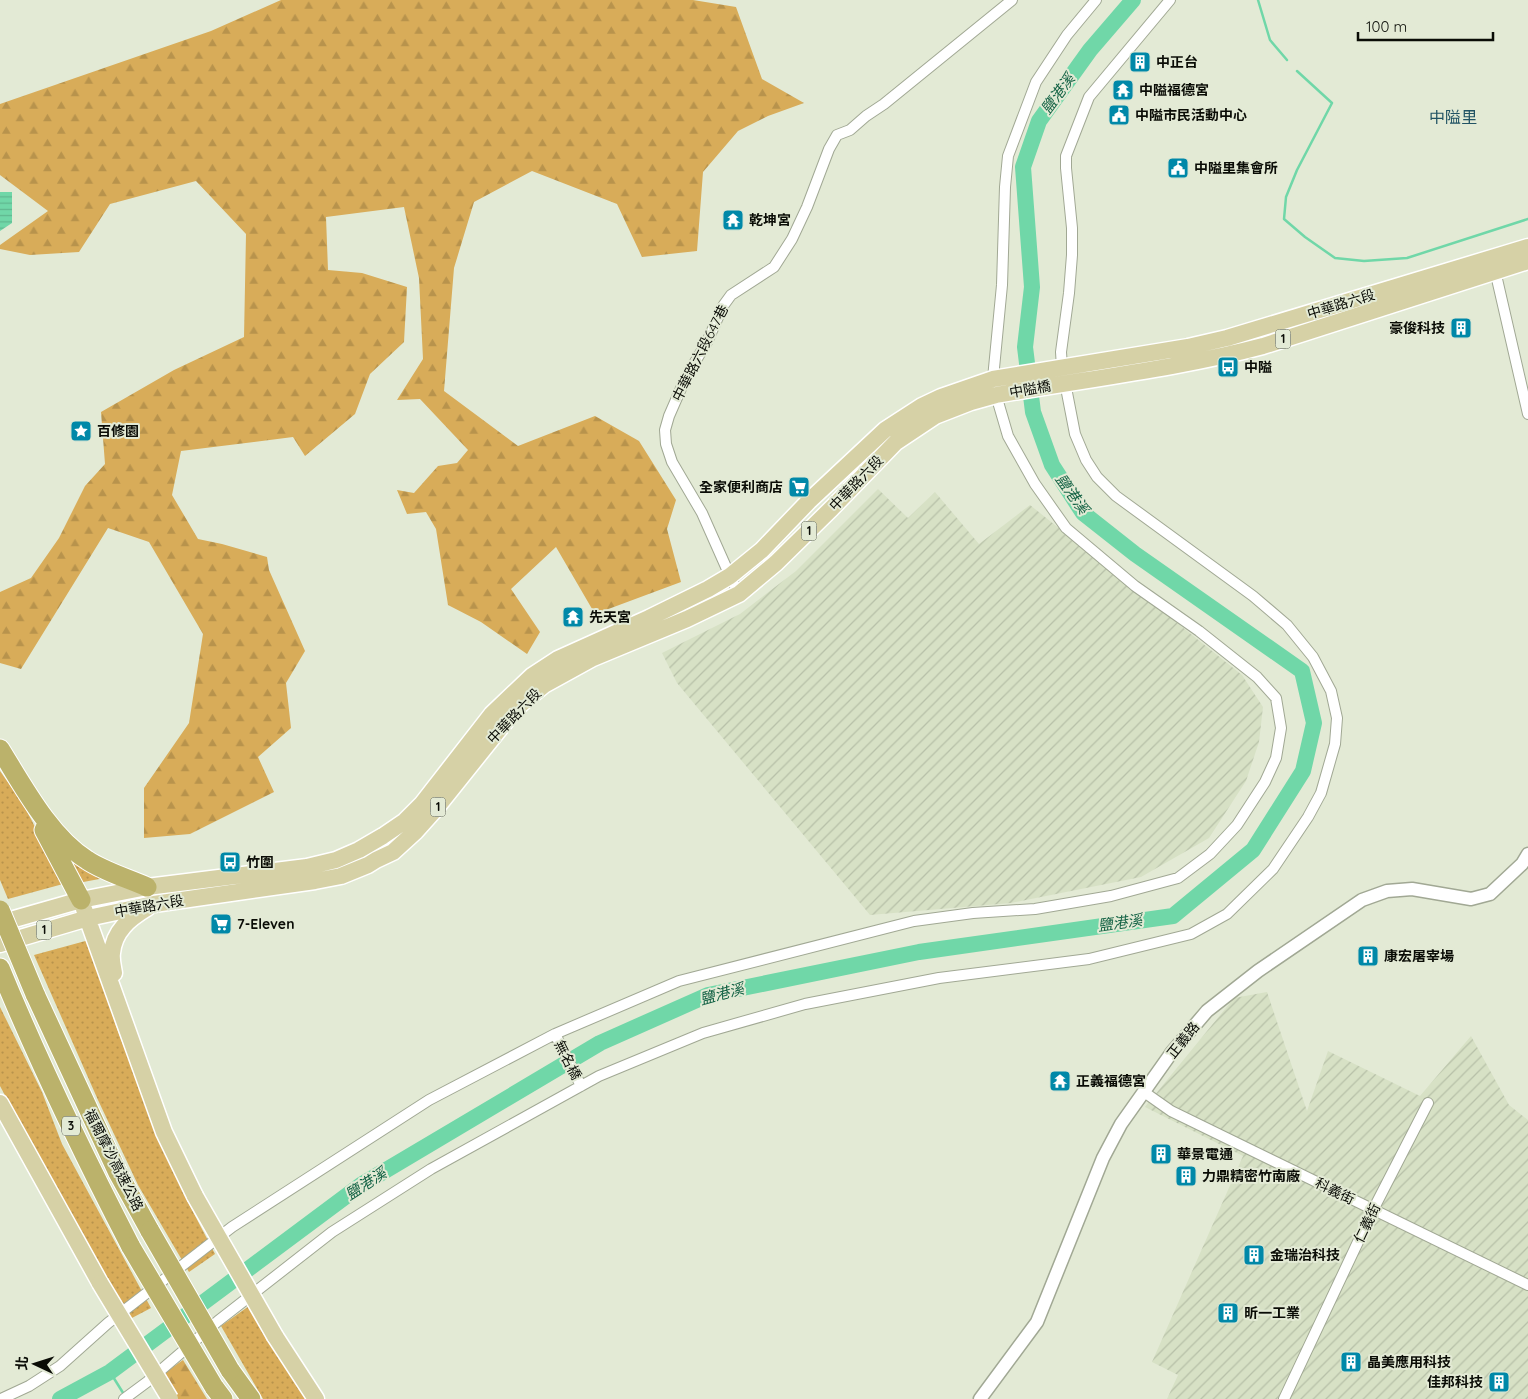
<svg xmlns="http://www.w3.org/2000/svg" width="1528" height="1399" font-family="Quicksand,'Noto Sans TC',sans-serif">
	<defs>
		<pattern id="industrial-furrows" width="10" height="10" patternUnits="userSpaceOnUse" patternTransform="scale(1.25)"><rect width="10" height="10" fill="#d7e1c5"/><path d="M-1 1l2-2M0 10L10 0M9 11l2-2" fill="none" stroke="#b7c0a8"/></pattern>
		<pattern id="grass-dots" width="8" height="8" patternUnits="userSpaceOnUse" patternTransform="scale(1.25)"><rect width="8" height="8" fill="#d8ac59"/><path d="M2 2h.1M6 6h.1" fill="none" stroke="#b8934c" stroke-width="1.8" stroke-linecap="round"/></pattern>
		<pattern id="forest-firs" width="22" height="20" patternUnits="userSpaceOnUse" patternTransform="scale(1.25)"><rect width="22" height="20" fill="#d8ac59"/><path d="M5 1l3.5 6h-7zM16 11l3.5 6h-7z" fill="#b8934c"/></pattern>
		<pattern id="water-rules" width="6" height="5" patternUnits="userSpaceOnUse" patternTransform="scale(1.25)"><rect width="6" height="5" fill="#70d7a8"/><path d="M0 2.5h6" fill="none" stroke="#60b78f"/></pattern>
	</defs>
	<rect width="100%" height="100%" fill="#e3ead5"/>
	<path fill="url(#industrial-furrows)" d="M878,489L908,518L935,492L979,544L1030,505L1242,675L1263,707L1259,742L1246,781L1209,838L1141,877L1011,903L870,915L677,683L662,653L740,614L796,571Z
		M1267,992L1307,1111L1328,1051L1420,1096L1471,1036L1509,1105L1528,1120V1399H1167L1178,1375L1152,1362L1243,1156L1145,1107L1234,998Z"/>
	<path fill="url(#grass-dots)" d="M0,771L21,801L31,819L63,884L8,899L0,880Z
		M66,848L110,877L78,883Z
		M89,940L116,1026L165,1154L190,1206L215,1254L189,1272L138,1185L98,1100L34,955Z
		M0,1007L42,1092L62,1144L151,1308L130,1319L59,1196L0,1086Z
		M249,1306L307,1399H263L221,1326Z"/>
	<path fill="url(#forest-firs)" d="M281,0H693L736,7L762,79L804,103L768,116L738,131L703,172L697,251L642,257L617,204L532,171L474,202L454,268L444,391L518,446L595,416L639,441L676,500L667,529L681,582L595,614L556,547L511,589L540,632L527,654L481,622L448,605L436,529L426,512L407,514L397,490L414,493L438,466L457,463L468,450L420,399L397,400L423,359L419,278L404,207L326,217L328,270L362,273L407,287L404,342L370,374L355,414L305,456L293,437L181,451L172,495L198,539L222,544L267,557L269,570L305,651L286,683L291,728L258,757L274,792L190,834L144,838V788L189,723L203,634L149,542L108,528L21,669L0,663V592L31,578L59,538L85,486L105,464L101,412L174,370L244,337L246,234L196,181L110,204L79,252L30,255L0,249V245L48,211L0,175V104L211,31Z
		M183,1360L207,1399H178L163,1374Z"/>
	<path fill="url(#water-rules)" d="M0,192H12V223L0,231Z"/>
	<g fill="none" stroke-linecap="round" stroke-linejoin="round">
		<path stroke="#70d7a8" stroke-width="2.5" d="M1258,0L1270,40L1287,60
			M1297,71L1332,103L1297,170L1286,197L1284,219L1305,237L1335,258L1364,261L1407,258L1528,219
			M110,1372L125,1396"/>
		<path stroke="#70d7a8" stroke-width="16" d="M60,1399L110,1372L361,1185L600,1043L708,995L919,952L1173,916L1253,850L1303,771L1314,723L1302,671L1135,554L1083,513L1052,465L1033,412L1025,347L1032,287L1023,167L1039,121L1090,50L1133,0"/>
		<g stroke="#a1a894" stroke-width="12">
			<path id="minor" d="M1494,266L1528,414
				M739,594L730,576L702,513L672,462L666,444L665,430L669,416L686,377L707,342L723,306L731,295L774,267L792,239L807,207L829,149L837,135L850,130L866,116L884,104L1012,0
				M555,1034L581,1086
				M1144,1092L1171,1111L1528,1285
				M1,1399L29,1386L60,1366L108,1323L232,1227L429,1100L555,1034L679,981L914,921L973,913L1035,909L1111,896L1178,878L1210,854L1237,825L1265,782L1276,758L1281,728L1276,698L1257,677L1199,631L1135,586L1066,528L1035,484L1008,436L996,395L993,379L994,368L1002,285L1005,187L1008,156L1036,82L1067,35L1096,0
				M124,1399L147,1382L218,1321L332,1232L431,1169L599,1076L703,1033L805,1004L939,978L1089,959L1191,934L1227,914L1273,869L1308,817L1321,793L1335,744L1337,718L1331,691L1313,657L1287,625L1253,596L1116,496L1097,477L1086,460L1075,434L1062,367L1061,352L1069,293L1072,255V228L1066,168V156L1089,97L1170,0
				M1284,1399L1373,1210L1428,1103"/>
		</g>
		<g stroke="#a1a894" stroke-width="15">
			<path id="tertiary" d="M980,1399L1037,1322L1103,1158L1121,1124L1172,1052L1207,1011L1258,971L1362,900L1387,891L1412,889L1471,899L1490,894L1522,864L1528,854"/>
		</g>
		<g stroke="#fff" stroke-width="19">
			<path id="primary" d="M84,909L164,1132L195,1196
				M0,923L81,900L147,887L307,867L336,860L359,850L383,836L405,821L422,804L492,714L532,676L558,659L649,618L708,589L730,576L762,550L809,501L885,430L922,406L941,397L993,379L1188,347L1227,338L1528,247
				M0,944L88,918L154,904L315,881L341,876L368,865L376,860L393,852L416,831L433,812L505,722L521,704L544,685L593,658L687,619L739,594L776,563L832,508L896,442L935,416L971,402L996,395C1085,379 1176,369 1263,346L1528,261
				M114,973C113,967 111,960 112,953C114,931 129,919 147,908
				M0,1103L100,1283
				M275,1336L316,1399"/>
		</g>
		<g stroke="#fff" stroke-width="21">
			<path id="motorway" d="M0,749C23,786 50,837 87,860C105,872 127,878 147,887
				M44,830L81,900
				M0,968C39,1063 84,1156 131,1247
				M35,994L118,1173L150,1231
				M230,1370L251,1399
				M214,1387L223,1399"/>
		</g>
		<use href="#minor" stroke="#fff" stroke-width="10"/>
		<use href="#tertiary" stroke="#fff" stroke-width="12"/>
		<use href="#primary" stroke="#d6d1a6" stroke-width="16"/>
		<use href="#motorway" stroke="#bbb26b" stroke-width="19"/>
		<g stroke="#fff" stroke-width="19" stroke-linecap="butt">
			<path id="primary-bridge" d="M195,1196L275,1336
				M100,1283L170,1399"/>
		</g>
		<g stroke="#fff" stroke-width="21" stroke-linecap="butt">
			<path id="motorway-bridge" d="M0,910L35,994
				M150,1231L230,1370
				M131,1247L214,1387"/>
		</g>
		<use href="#primary-bridge" stroke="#d6d1a6" stroke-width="16"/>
		<use href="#motorway-bridge" stroke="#bbb26b" stroke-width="19"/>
	</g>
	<defs>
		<g id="building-square" transform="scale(1.125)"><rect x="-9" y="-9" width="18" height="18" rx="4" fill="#0088a8" stroke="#e3ead5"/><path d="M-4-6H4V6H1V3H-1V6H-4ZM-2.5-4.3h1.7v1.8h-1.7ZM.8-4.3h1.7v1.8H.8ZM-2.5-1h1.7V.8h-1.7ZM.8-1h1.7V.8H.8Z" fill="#fff"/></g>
		<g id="temple-square" transform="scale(1.125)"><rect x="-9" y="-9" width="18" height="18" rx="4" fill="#0088a8" stroke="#e3ead5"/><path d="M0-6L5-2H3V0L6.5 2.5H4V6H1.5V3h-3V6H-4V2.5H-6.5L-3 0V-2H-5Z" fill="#fff"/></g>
		<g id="civic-square" transform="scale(1.125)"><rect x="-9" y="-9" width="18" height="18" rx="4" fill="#0088a8" stroke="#e3ead5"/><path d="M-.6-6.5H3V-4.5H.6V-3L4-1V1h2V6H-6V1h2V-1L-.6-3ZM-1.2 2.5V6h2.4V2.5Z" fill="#fff"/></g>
		<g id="bus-square" transform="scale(1.125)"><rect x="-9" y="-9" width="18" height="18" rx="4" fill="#0088a8" stroke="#e3ead5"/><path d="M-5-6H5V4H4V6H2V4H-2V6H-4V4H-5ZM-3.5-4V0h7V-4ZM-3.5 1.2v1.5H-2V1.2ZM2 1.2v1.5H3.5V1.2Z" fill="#fff"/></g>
		<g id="sight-square" transform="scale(1.125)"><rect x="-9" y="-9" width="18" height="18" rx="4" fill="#0088a8" stroke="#e3ead5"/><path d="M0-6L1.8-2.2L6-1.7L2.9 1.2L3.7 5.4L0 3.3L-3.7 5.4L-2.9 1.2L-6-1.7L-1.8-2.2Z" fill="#fff"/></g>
		<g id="supermarket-square" transform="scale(1.125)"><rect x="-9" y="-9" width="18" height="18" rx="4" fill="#0088a8" stroke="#e3ead5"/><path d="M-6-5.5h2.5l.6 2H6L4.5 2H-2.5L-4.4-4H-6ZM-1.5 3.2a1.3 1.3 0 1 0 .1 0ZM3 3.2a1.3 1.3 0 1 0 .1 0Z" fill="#fff"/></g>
	</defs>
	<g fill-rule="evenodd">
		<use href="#building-square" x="1140" y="62"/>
		<use href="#temple-square" x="1123" y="90"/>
		<use href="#civic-square" x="1119" y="115"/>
		<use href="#civic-square" x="1178" y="168"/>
		<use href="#temple-square" x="733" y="220"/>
		<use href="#building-square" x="1461" y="328"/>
		<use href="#bus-square" x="1228" y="367"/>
		<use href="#sight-square" x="81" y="431"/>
		<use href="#supermarket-square" x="799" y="487"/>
		<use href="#temple-square" x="573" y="617"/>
		<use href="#bus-square" x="230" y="862"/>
		<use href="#supermarket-square" x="221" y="924"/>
		<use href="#building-square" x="1368" y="956"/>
		<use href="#temple-square" x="1060" y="1081"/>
		<use href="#building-square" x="1161" y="1154"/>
		<use href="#building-square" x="1186" y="1176"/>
		<use href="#building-square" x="1254" y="1255"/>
		<use href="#building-square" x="1228" y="1313"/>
		<use href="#building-square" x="1351" y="1362"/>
		<use href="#building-square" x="1499" y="1382"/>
	</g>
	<g text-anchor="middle" stroke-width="4" stroke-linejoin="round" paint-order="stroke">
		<g fill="#e3ead5" stroke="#4b4f44" stroke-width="1">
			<rect x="1275.5" y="329.5" width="15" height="19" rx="4"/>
			<rect x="801.5" y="521.5" width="15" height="19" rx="4"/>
			<rect x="430.5" y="797.5" width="15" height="19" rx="4"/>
			<rect x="36.5" y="920.5" width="15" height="19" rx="4"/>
			<rect x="62" y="1116.5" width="18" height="19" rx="4"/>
		</g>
		<g font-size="12" font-weight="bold" fill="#0a0c06">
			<text x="1283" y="343">1</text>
			<text x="809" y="535">1</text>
			<text x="438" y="811">1</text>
			<text x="44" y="934">1</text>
			<text x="71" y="1130">3</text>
		</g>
		<g font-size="14" font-weight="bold" fill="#0a0c06" stroke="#e3ead5" text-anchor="start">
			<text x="1156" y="67">中正台</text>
			<text x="1139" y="95">中隘福德宮</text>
			<text x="1135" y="120">中隘市民活動中心</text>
			<text x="1194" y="173">中隘里集會所</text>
			<text x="749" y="225">乾坤宮</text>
			<text x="1445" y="333" text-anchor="end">豪俊科技</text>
			<text x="1244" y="372">中隘</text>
			<text x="97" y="436">百修園</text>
			<text x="783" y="492" text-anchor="end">全家便利商店</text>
			<text x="589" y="622">先天宮</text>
			<text x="246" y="867">竹圍</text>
			<text x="237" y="929">7-Eleven</text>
			<text x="1384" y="961">康宏屠宰場</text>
			<text x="1076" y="1086">正義福德宮</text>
			<text x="1177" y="1159">華景電通</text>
			<text x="1202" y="1181">力鼎精密竹南廠</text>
			<text x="1270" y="1260">金瑞治科技</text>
			<text x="1244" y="1318">昕一工業</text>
			<text x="1367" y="1367">晶美應用科技</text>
			<text x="1483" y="1387" text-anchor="end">佳邦科技</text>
		</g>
		<g font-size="14" fill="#0a0c06" stroke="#e3ead5">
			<text transform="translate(1341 304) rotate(-17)" y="5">中華路六段</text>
			<text transform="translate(700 353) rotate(-63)" y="5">中華路六段647巷</text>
			<text transform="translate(1030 389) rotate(-10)" y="5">中隘橋</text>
			<text transform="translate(856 483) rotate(-46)" y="5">中華路六段</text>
			<text transform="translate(514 716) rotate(-46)" y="5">中華路六段</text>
			<text transform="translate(149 906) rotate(-10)" y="5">中華路六段</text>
			<text transform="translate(1183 1040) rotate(-51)" y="5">正義路</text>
			<text transform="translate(568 1060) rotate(63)" y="5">無名橋</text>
			<text transform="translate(114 1160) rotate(63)" y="5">福爾摩沙高速公路</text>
			<text transform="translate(1335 1191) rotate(26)" y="5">科義街</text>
			<text transform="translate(1367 1223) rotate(-64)" y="5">仁義街</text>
		</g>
		<g font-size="15" font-style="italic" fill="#146345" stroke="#e3ead5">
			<text transform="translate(1058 94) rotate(-54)" y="5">鹽港溪</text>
			<text transform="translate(1072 494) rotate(54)" y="5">鹽港溪</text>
			<text transform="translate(1120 923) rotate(-8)" y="5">鹽港溪</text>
			<text transform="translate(722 994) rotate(-15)" y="5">鹽港溪</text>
			<text transform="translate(366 1184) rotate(-33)" y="5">鹽港溪</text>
		</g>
		<g font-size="16" fill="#215364" stroke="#e3ead5">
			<text x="1453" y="123">中隘里</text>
		</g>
	</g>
	<g transform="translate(35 1364) rotate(274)" stroke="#e3ead5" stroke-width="4" paint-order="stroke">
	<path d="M0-4L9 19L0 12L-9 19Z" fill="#0a0c06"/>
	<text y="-8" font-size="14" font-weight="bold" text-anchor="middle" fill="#0a0c06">北</text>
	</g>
	<path d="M1358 32v8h135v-8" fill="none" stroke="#0a0c06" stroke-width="2.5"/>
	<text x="1366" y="32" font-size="15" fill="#0a0c06" stroke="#e3ead5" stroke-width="4" paint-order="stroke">100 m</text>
</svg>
